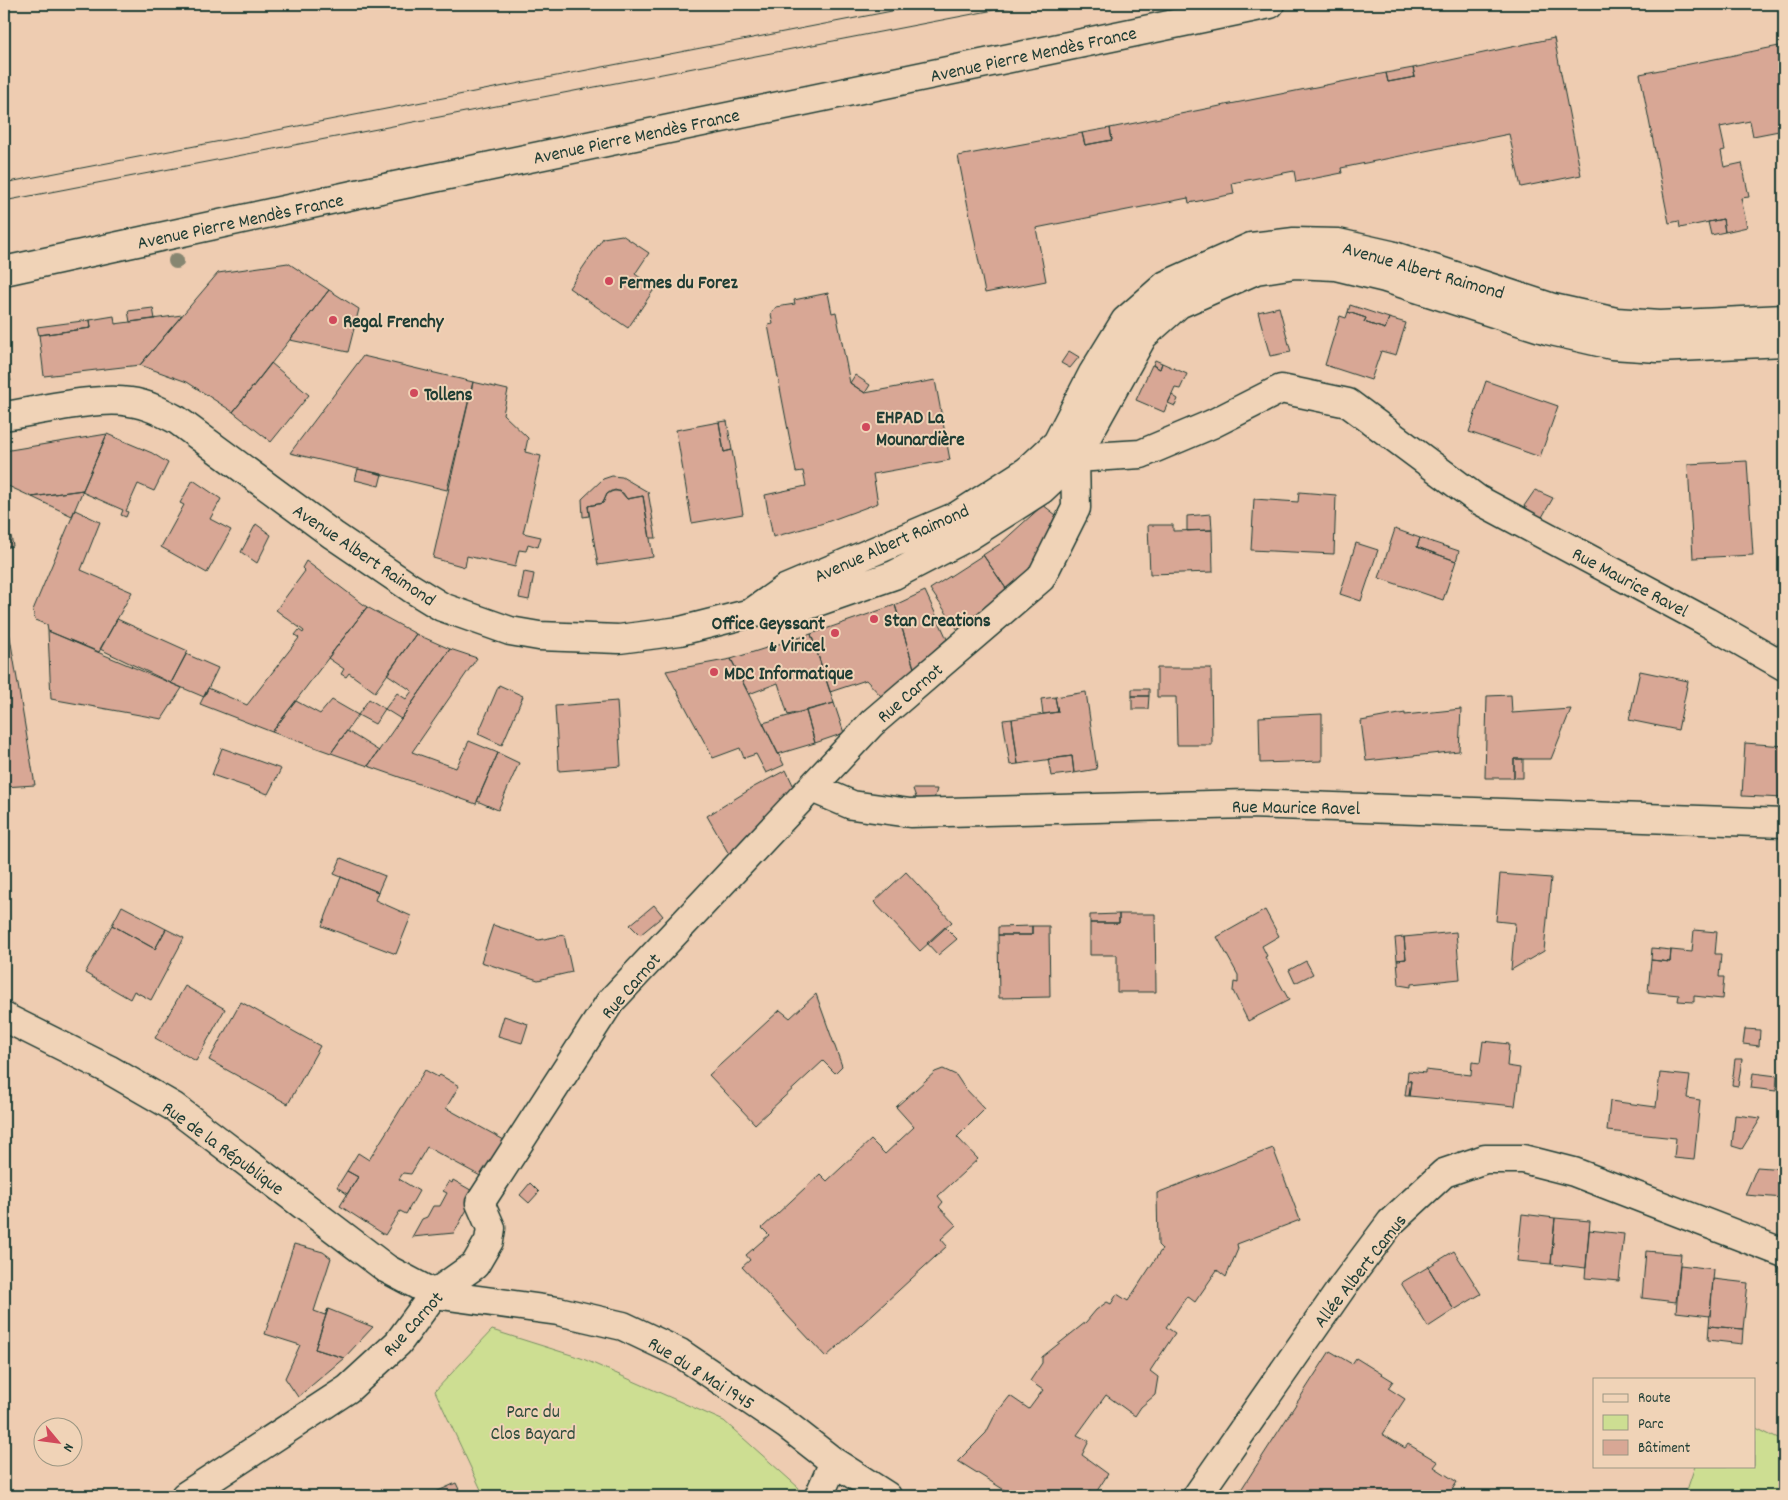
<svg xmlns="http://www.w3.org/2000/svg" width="1788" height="1500" font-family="Dekko,sans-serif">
	<rect width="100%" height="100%" fill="#eeccb1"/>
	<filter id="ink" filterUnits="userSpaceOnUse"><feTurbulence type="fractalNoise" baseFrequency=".02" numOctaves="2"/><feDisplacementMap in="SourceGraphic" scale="10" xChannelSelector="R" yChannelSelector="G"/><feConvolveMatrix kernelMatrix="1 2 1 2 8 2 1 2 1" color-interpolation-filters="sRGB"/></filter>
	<g filter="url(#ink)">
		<path fill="#cdde92" stroke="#768e63" d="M492,1330L581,1358L724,1421L799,1488L796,1496H484L435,1391Z
			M1754,1427L1784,1442V1496H1685L1695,1466H1754Z"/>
		<path fill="#d8a795" stroke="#1f3d34" d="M1554,38L1581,175L1521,187L1509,134L1341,168L1342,173L1296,182L1294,171L1232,183L1234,194L1189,203L1188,198L1036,228L1046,281L985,293L958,156L1082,133L1085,145L1112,140L1110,128L1386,73L1388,82L1415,77L1413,68Z
			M1784,45V130L1753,136L1750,121L1720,127L1725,150L1721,151L1724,167L1742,163L1749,197L1741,198L1747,227L1725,232L1723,219L1680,228L1679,221L1669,223L1640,74Z
			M1413,68L1415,77L1388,82L1386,73Z
			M1110,128L1112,140L1085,145L1082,133Z
			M1723,219L1725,232L1711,235L1708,222Z
			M622,235L649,253L635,274L655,288L628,328L569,288L603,238Z
			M288,263L329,290L233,412L187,382L140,365L218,273Z
			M329,290L359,309L348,352L290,340Z
			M828,293L832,313L836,312L850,383L865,393L935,380L950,460L873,474L878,503L824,523L773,537L765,495L806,486L803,471L796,472L768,325L773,324L771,314L776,307L795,304L794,300Z
			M1350,305L1389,318L1385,329L1364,322L1366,318L1348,312Z
			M1279,307L1291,352L1270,356L1258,312Z
			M153,308L155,319L130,322L128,311Z
			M1348,312L1366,318L1364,322L1385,329L1389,318L1406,323L1396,355L1381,351L1371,380L1325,365L1340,316L1346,318Z
			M182,315L140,365L44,376L39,335L91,328L90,320L114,316L115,324Z
			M90,320L91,328L39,335L37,327Z
			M4,346L11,381L4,382Z
			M1069,351L1079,357L1070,368L1061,363Z
			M363,356L473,382L447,490L290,453Z
			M1155,360L1162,363L1160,369L1153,365Z
			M271,363L309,395L271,442L233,412Z
			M1162,363L1187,374L1180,389L1175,388L1164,412L1136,400L1152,365L1160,369Z
			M855,375L870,385L865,393L850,383Z
			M1486,381L1558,406L1540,457L1469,432Z
			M473,382L508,390L503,414L528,438L525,452L541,456L523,533L541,537L538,547L528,544L526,551L519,550L515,567L467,556L465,567L433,558Z
			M1172,395L1178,399L1175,406L1168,403Z
			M727,421L732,450L724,452L719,422Z
			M719,422L724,452L732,450L743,514L692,523L676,430Z
			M107,434L83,490L32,497L6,485L4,451Z
			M107,434L152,453L168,463L154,491L138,484L126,511L128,512L126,517L121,515L123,510L82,492Z
			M1747,461L1753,555L1693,558L1688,464Z
			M358,469L382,474L379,486L355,480Z
			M612,476L622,477L648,492L656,538H650L643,496L627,499L620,491H611L607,494L603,503L588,506L589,516L583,517L582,499L603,479Z
			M193,480L221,499L210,519L231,530L207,573L161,547L184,505L180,503Z
			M83,490L72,516L32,497Z
			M615,490L623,493L627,499L643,496L653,557L598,565L588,506L603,503L607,494Z
			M1535,490L1553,498L1541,519L1524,506Z
			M1299,492L1336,495L1334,554L1251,550L1254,499L1298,502Z
			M1043,505L1056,515L1031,567L1007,590L983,555L1000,544Z
			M75,510L100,522L81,570L132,592L99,652L48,631L47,625L35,620L33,610Z
			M1211,514L1212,530L1187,531V516Z
			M256,524L271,535L257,563L241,552Z
			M1148,525H1173V531L1212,530L1213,572L1150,574Z
			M1395,529L1420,538L1417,547L1456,561L1443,600L1379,578Z
			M11,536L13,546L4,548V537Z
			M1420,538L1459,551L1456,561L1417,547Z
			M1356,543L1378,550L1361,601L1340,594Z
			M983,555L1007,590L958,630L930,589Z
			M306,561L367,607L272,732L200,704L208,688L247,705L299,638L295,635L299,630L303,633L304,631L276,610L305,571L302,568Z
			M524,572L534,574L529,600L519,598Z
			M925,591L947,639L914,668L895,605Z
			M4,602L35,785L4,787Z
			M895,605L914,668L882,697L866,680L830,692L811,634Z
			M367,607L416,634L375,692L349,673L346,677L341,674L344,669L328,658Z
			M117,619L188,651L171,683L100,649Z
			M48,631L182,688L162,719L51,699Z
			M416,634L450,649L401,719L385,709L397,693L406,699L412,691L387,674Z
			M811,634L834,703L788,715L778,683L749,694L731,659Z
			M450,649L477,658L412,752L456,768L469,741L498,753L476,804L368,766Z
			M186,654L218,668L204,697L171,683Z
			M731,659L784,765L766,773L756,754L744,758L740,748L713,758L666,671Z
			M1157,668H1211L1212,745H1177L1176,697H1157Z
			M1640,671L1688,681L1678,730L1629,720Z
			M499,685L523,696L502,745L478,734Z
			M1132,689H1149V696H1132Z
			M1086,692L1097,769L1074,773L1072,756L1018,764L1012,719L1058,712L1055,697Z
			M1511,695L1512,713L1571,709L1551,759H1514V778H1485L1487,696Z
			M1132,696H1149L1148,709H1132Z
			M1055,697L1058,712L1043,714L1041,699Z
			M369,699L385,709L375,724L358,715Z
			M332,700L358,715L331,753L272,732L296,701L320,714Z
			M617,701L621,766L559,771L555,706Z
			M834,703L844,733L815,743L806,711Z
			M1461,709L1459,751L1366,761L1361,721L1405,713V715Z
			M806,711L815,743L778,754L763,723Z
			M1322,714V761L1260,763L1259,717Z
			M1012,719L1018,764L1010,765L1003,720Z
			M347,731L379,751L368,766L331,753Z
			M1745,743L1784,746V798L1742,796Z
			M222,748L281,769L268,794L212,775Z
			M498,753L519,763L498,810L477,801Z
			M1072,756L1074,773L1051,776L1048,759Z
			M1514,759H1523V778H1514Z
			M786,770L795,789L730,856L707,816L754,787Z
			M913,789H937L933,803H918Z
			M341,858L385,876L378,892L334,874Z
			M906,872L952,922L920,951L874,902Z
			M1500,874L1551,878L1544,951L1511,970L1515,923L1496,921Z
			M341,877L378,892L375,900L411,916L396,954L322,926Z
			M654,905L663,916L640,935L630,925Z
			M122,906L166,929L155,949L112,925Z
			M1265,910L1279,936L1262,946L1267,956L1265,957L1289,1000L1248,1021L1233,991L1234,982L1238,983V975L1217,937Z
			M1119,914H1155L1156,992H1117V955H1090V923H1119Z
			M1119,914V923H1090V915Z
			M112,925L155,949L166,929L184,938L151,1000L134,991L130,999L85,973Z
			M493,925L539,940L564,935L572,972L538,980L481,962Z
			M1032,926V935H998V927Z
			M1032,926H1049L1050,997L999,998L998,935H1032Z
			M945,927L957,939L938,955L927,943Z
			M1694,930L1717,932L1715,954H1721L1719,977H1724L1722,999L1694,996V1002L1678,1001L1679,995L1648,992L1651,960L1670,962L1671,950L1692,952Z
			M1456,932L1460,979L1411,984V987L1399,985L1397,960L1406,959L1404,937Z
			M1404,937L1406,959L1397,960L1395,938Z
			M1652,948L1671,950L1670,962L1651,960Z
			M1306,961L1313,974L1295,983L1289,970Z
			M185,986L225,1009L196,1061L155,1038Z
			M816,994L842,1066L835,1073L823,1061L755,1124L709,1075L780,1010L790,1018Z
			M241,1002L320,1046L288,1104L209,1060Z
			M504,1016L528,1024L522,1043L498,1036Z
			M1745,1029L1760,1030L1759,1046L1743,1044Z
			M1483,1041L1509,1044L1507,1066L1520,1068L1515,1106L1409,1096L1411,1081H1407L1408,1071L1425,1073V1070L1471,1075L1472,1062L1480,1063Z
			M1735,1059H1742L1738,1086L1732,1085Z
			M943,1069L956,1075L964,1087L985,1109L957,1137L978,1159L938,1196L943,1202L939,1207L956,1225L941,1239L947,1246L826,1357L742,1267L750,1260L746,1255L769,1235L762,1228L820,1174L827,1181L871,1140L885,1154L914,1127L896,1107L935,1072Z
			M425,1070L438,1077L440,1075L459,1086L446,1108L504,1140L484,1178L427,1147L411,1174L403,1173L399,1179L419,1191L406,1214L400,1211L385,1235L340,1206L358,1177L347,1171L358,1153L369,1160Z
			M1660,1073L1690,1076L1687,1098L1700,1100L1694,1160L1674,1158L1676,1138L1607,1131L1610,1101L1656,1107Z
			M1753,1073L1777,1076L1776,1091L1751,1088Z
			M1407,1081H1411L1409,1096H1405Z
			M1735,1115L1761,1118L1742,1149L1732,1146Z
			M1273,1148L1300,1220L1237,1244L1238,1249L1226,1277L1217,1270L1195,1302L1187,1296L1166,1327L1175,1333L1150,1371L1158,1377L1155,1395L1141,1407L1135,1416L1106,1395L1077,1435L1089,1441L1082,1455L1108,1474L1095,1494L1090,1490L1086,1496H1014L958,1461L986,1433L995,1415L1010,1396L1029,1409L1043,1390L1030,1381L1042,1363V1357L1086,1322L1096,1310L1107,1302L1111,1304L1117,1294L1128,1301L1162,1249L1158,1245L1157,1193Z
			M1757,1167L1784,1169V1198L1745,1195Z
			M347,1171L358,1177L347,1194L337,1187Z
			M453,1180L476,1193L454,1233L412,1237L422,1219L427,1217L433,1206H440L447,1193L443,1191L449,1181L452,1183Z
			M530,1183L539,1192L529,1203L520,1195Z
			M1522,1214L1555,1218L1551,1264L1517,1261Z
			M1555,1218L1590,1221L1586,1268L1551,1264Z
			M1589,1230L1624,1234L1619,1281L1585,1278Z
			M294,1244L323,1252L331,1258L314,1311L325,1315L328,1309L315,1349L344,1358L298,1397L285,1378L300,1345L265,1334Z
			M1454,1251L1481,1294L1454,1310L1428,1267Z
			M1646,1251L1681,1254L1676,1302L1642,1298Z
			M1680,1265L1714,1269L1710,1316L1676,1312Z
			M1428,1267L1454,1310L1428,1327L1401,1283Z
			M1713,1279L1748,1283L1743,1329L1709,1326Z
			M328,1309L373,1327L344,1358L315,1349Z
			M1709,1326L1743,1329L1742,1344L1708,1340Z
			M1330,1351L1352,1364L1356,1358L1393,1381L1388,1388L1405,1399L1382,1434L1405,1448L1408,1444L1438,1462L1434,1467L1457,1482L1448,1496H1237Z
			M456,1483L462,1496H427Z"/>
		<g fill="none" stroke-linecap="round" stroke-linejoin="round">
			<g stroke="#1f3d34" stroke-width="31">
				<path id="minor" d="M812,788L852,805L910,813L1248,804L1784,823
					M4,1017L108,1069L174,1107L387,1269L434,1294L558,1311L623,1326L680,1353L788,1426L834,1462L887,1496
					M185,1496L348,1389L398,1343L434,1294L475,1265L489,1241L491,1228L480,1203L610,1002L872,723L1041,578L1076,508L1075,458L1141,454L1212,424L1281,389L1348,403L1477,499L1707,622L1784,666
					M819,1496L834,1462
					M1197,1496L1343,1286L1391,1222L1444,1173L1485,1159H1523L1574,1172L1784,1253"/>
			</g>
			<g stroke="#1f3d34" stroke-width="31">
				<path id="tertiary" d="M4,416C38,411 98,396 130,402C147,404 162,412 177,420L333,535L411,588L442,607L510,631L539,636L619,639L680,631L751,613L791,611L894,575L969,536L1041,490L1075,458L1143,336L1179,304L1256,270L1295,264L1335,266L1385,278L1547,330L1612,345L1658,348L1784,342
					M751,613L785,589L957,516L1027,471L1057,443L1093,373L1125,321L1166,285L1251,247L1294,242L1338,243L1391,255L1553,308L1616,322L1659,325L1784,319"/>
			</g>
			<g stroke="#1f3d34" stroke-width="31">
				<path id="secondary" d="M4,271L371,191L1270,4"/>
			</g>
			<use href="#minor" stroke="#f0d3b7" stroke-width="28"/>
			<use href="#tertiary" stroke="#f0d3b7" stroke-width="28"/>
			<use href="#secondary" stroke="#f0d3b7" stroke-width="28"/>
			<path stroke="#1f3d34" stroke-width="1" d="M4,183L928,4
				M4,201L1025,4"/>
		</g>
		<circle fill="#868671" cx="176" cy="261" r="8"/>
	</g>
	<g fill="#d1495b" stroke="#f0d3b7" stroke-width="2">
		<circle cx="609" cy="281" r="5"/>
		<circle cx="333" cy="320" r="5"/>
		<circle cx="414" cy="393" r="5"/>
		<circle cx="866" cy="427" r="5"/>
		<circle cx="874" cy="619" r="5"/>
		<circle cx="835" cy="633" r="5"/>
		<circle cx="714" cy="672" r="5"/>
	</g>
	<g text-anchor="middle" stroke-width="4" stroke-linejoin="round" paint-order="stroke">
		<g font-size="19" fill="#1f3d34" stroke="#f0d3b7">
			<text transform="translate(1033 53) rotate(-12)" y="7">Avenue Pierre Mendès France</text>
			<text transform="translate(636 135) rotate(-12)" y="7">Avenue Pierre Mendès France</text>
			<text transform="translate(240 220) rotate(-12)" y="7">Avenue Pierre Mendès France</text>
			<text transform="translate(1424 269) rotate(16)" y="7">Avenue Albert Raimond</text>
			<text transform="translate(891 542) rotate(-24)" y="7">Avenue Albert Raimond</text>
			<text transform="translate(365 554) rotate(34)" y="7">Avenue Albert Raimond</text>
			<text transform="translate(1631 581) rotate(28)" y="7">Rue Maurice Ravel</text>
			<text transform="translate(909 692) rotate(-41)" y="7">Rue Carnot</text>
			<text transform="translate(1296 806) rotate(1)" y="7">Rue Maurice Ravel</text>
			<text transform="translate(630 985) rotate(-49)" y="7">Rue Carnot</text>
			<text transform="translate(224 1147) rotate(36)" y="7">Rue de la République</text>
			<text transform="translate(1359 1270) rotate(-52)" y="7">Allée Albert Camus</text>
			<text transform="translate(412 1323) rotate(-48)" y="7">Rue Carnot</text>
			<text transform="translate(702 1372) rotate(32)" y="7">Rue du 8 Mai 1945</text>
		</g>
		<g font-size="19" font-weight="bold" fill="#1f3d34" stroke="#f0d3b7" text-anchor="start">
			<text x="619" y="288">Fermes du Forez</text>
			<text x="343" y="327">Regal Frenchy</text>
			<text x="424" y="400">Tollens</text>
			<text x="876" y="423">EHPAD La<tspan x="876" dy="22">Mounardière</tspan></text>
			<text x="884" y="626">Stan Creations</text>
			<text x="825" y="629" text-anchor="end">Office Geyssant<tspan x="825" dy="22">&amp; Viricel</tspan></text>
			<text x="724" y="679">MDC Informatique</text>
		</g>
		<g font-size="19" fill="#304d3d" stroke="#f0d3b7">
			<text x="533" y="1417">Parc du<tspan x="533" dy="22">Clos Bayard</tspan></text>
		</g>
	</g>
	<rect width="1788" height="1500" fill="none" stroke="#f0d3b7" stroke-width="20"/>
	<rect x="10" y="10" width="1768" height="1480" fill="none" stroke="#1f3d34" stroke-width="2" filter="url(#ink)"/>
	<rect x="1593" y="1378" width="162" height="90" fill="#f0d3b7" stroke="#9c9783"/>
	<rect x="1603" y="1394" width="25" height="8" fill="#f0d3b7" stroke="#9c9783"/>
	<text x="1638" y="1402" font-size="15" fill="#1f3d34">Route</text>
	<rect x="1603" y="1415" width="25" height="15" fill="#cdde92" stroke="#9c9783"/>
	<text x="1638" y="1428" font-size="15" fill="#1f3d34">Parc</text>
	<rect x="1603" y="1440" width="25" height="15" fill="#d8a795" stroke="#9c9783"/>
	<text x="1638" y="1452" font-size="15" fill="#1f3d34">Bâtiment</text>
	<g transform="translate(58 1442) rotate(119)"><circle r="24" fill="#f0d3b7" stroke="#9c9783"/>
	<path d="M0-4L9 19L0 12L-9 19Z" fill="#d1495b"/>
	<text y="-8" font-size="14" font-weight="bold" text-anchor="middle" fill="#1f3d34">N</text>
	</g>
</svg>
